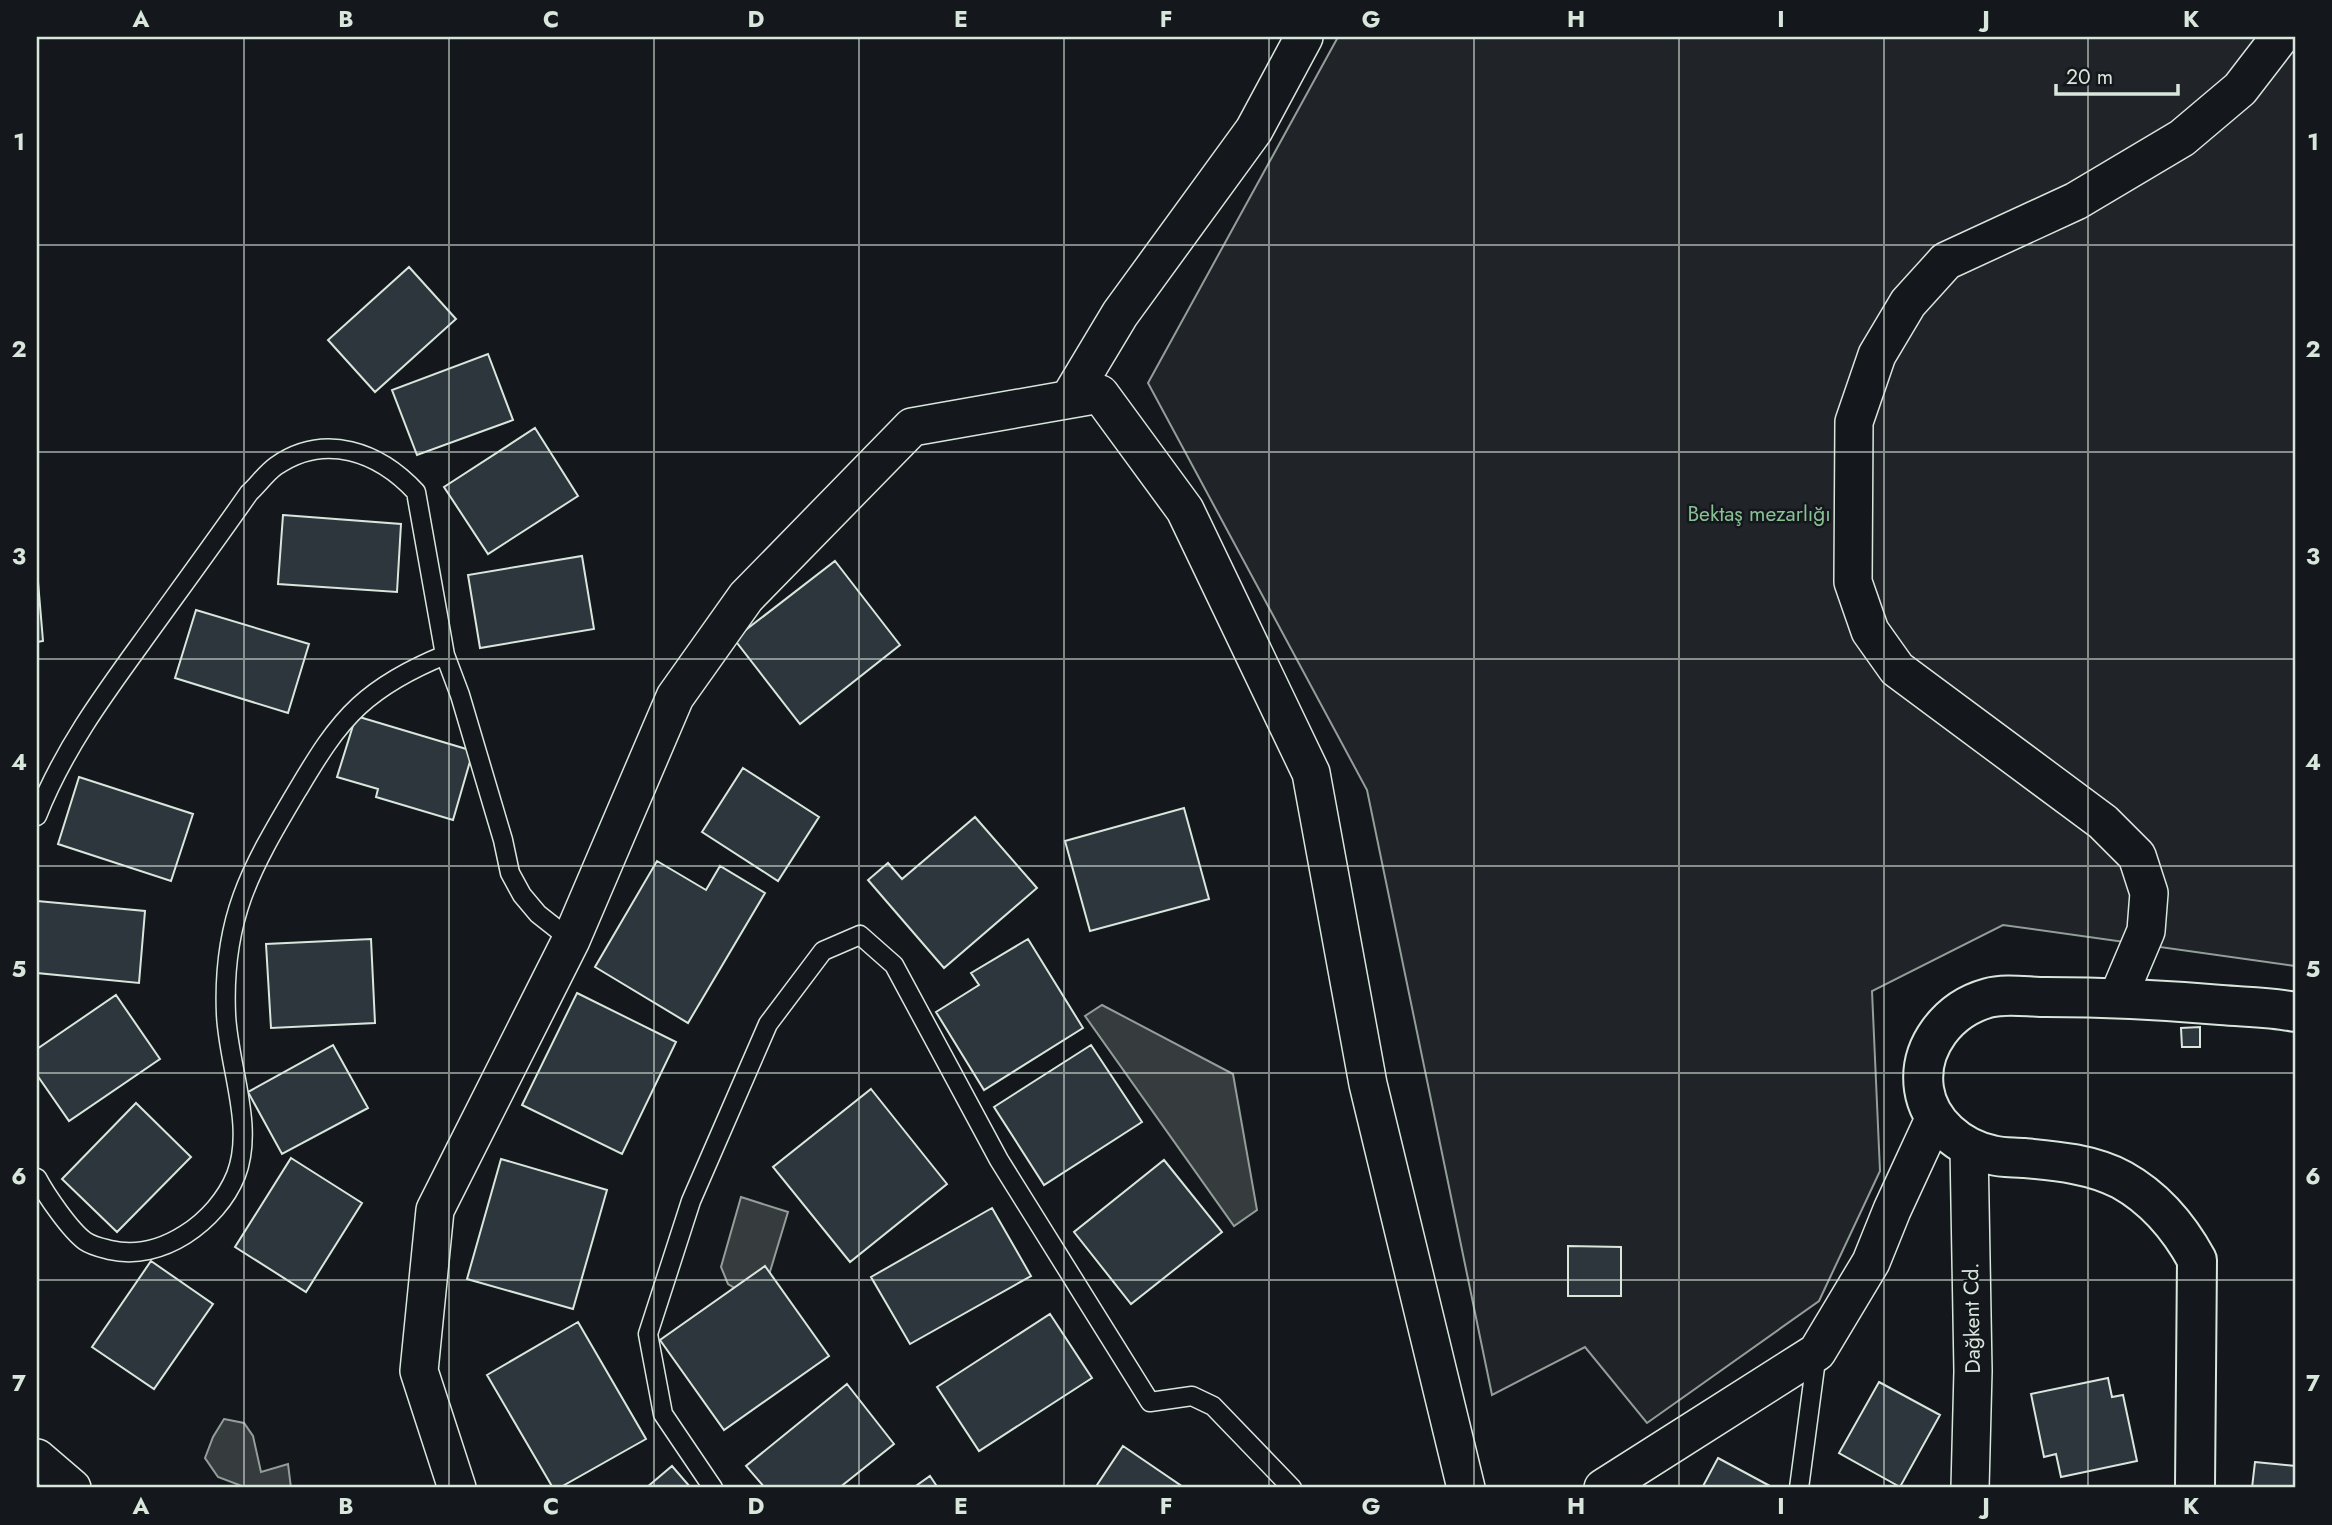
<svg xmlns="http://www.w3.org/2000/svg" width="2332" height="1525" font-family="Jost,sans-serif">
	<rect width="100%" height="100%" fill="#14181c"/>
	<path fill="#202428" stroke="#939e99" stroke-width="2" d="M1338,37H2295V966L2003,925L1872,991L1880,1171L1819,1301L1647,1423L1585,1347L1492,1395L1367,790L1148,383Z"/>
	<path fill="#363b3e" stroke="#939e99" stroke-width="2" d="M1102,1005L1233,1074L1257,1210L1234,1226L1085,1016Z
		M741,1197L788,1212L769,1275L738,1290L728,1284L721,1267Z
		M224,1419L244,1423L253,1436L261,1472L288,1464L291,1488H247L218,1477L205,1458L213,1437Z"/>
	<path fill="#2c363c" stroke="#d8e6dc" stroke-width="2" d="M409,267L456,319L375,392L328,340Z
		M488,354L513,420L417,455L392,390Z
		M535,428L578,496L488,554L444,487Z
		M283,515L401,524L397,592L278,584Z
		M582,556L594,629L480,648L468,575Z
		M835,561L900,645L800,724L734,639Z
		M37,570L43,641L37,642Z
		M196,610L309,644L288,713L175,678Z
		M356,716L473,751L453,820L376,797L378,789L337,777Z
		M743,768L819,817L778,881L702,832Z
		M79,777L193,814L171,881L58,844Z
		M1184,808L1209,899L1090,931L1065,841Z
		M975,817L1037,888L944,968L868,880L888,863L902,879Z
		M657,861L706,890L720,866L765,893L688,1023L595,967Z
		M37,901L145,911L139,983L37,973Z
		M371,939L375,1023L271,1028L266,944Z
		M1028,939L1083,1028L984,1090L936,1012L979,985L971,973Z
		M577,993L676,1042L622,1154L522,1105Z
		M116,995L160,1059L69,1121L37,1075V1049Z
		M2200,1027V1047H2182L2181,1028Z
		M333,1045L368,1108L282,1154L248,1092Z
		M1091,1045L1142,1122L1044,1185L994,1107Z
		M871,1089L947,1184L850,1262L773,1167Z
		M136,1103L191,1157L117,1232L62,1179Z
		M291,1158L362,1203L306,1292L235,1247Z
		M501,1159L607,1190L573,1309L467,1279Z
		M1164,1160L1222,1232L1131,1304L1074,1232Z
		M992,1208L1031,1276L910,1344L871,1277Z
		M1568,1246L1621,1247V1296H1568Z
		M151,1261L213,1304L154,1389L92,1347Z
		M765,1266L829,1356L724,1430L660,1340Z
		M1050,1314L1092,1378L979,1451L937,1387Z
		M578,1322L646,1439L559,1488H553L487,1375Z
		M2108,1378L2112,1397L2123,1395L2137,1461L2061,1477L2056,1454L2044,1457L2031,1394Z
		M1879,1382L1940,1415L1900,1487L1839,1453Z
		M847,1384L894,1444L839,1488H765L746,1466Z
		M1123,1446L1183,1487L1182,1488H1095Z
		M1718,1458L1770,1486L1769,1488H1702Z
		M2255,1462L2295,1466V1488H2252Z
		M672,1466L691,1488H646Z
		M930,1476L938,1488H913Z"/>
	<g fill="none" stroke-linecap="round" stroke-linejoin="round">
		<g stroke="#d8e6dc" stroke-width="21">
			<path id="lane" d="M37,816C62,752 102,697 142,642C178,592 214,543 249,493C258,485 266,473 276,466C325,432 379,452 416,492L445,655L460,695L503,840L510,873L522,895L538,914L571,940
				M37,1178C46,1195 70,1230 85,1241C92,1246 102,1248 110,1250C161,1262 217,1222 236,1175C255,1126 228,1065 226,1014C222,919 250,870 297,791C315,761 333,730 359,706C384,683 413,668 445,655
				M713,1488L663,1414L648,1334L691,1201L768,1024L823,951L860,935L894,965L999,1160L1150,1402L1192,1396L1213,1406L1292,1488
				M1799,1488L1817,1352"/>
		</g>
		<g stroke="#d8e6dc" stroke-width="40">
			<path id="street" d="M1069,399L1120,314L1254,130L1304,37
				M2118,997L2146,931L2149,893L2137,856L2103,822L1897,669L1870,631L1853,582L1854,422L1877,355L1908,303L1946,261L2076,201L2182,138L2240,89L2280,37
				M1969,1147L1973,1371L1970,1488
				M37,1458L72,1488
				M457,1488L419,1371L435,1210L571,940L675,697L746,597L912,427L1100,394L1185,510L1311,773L1368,1084L1466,1488
				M1603,1488L1817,1352L1871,1262L1892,1210L1934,1119"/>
		</g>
		<g stroke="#d8e6dc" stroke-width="42">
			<path id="secondary" d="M2195,1488L2197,1260C2179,1227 2156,1199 2122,1180C2092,1164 2057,1161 2024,1158C2014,1157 2002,1158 1992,1155C1960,1148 1929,1123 1924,1089C1918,1047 1948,1009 1988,998C2005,993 2028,997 2046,997C2105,997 2163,1000 2221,1005C2245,1007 2272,1007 2295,1012"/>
		</g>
		<use href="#lane" stroke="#14181c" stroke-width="18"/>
		<use href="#street" stroke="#14181c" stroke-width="37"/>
		<use href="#secondary" stroke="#14181c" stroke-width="38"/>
	</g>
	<path fill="none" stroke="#d8e6dc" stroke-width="2" stroke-opacity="0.55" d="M244,37V1488M449,37V1488M654,37V1488M859,37V1488M1064,37V1488M1269,37V1488M1474,37V1488M1679,37V1488M1884,37V1488M2088,37V1488M37,245H2295M37,452H2295M37,659H2295M37,866H2295M37,1073H2295M37,1280H2295"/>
	<g text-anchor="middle" stroke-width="5" stroke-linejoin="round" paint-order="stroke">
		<g font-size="21" fill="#8ac095" stroke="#14181c">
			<text x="1759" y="521">Bektaş mezarlığı</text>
		</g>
		<g font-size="21" fill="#d8e6dc" stroke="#14181c">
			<text transform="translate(1972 1318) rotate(-91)" y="7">Dağkent Cd.</text>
		</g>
	</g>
	<rect width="2332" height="1525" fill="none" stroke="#14181c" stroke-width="77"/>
	<path d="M2056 84v10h122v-10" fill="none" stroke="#d8e6dc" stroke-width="3.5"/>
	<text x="2066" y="84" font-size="21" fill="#d8e6dc" stroke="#14181c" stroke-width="5" paint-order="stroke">20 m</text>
	<rect x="38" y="38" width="2256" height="1448" fill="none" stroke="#d8e6dc" stroke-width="2.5"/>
	<g font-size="23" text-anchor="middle" font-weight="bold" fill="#d8e6dc">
		<text x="141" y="27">A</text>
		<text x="346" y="27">B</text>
		<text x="551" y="27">C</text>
		<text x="756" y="27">D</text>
		<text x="961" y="27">E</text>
		<text x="1166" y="27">F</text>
		<text x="1371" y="27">G</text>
		<text x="1576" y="27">H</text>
		<text x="1781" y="27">I</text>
		<text x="1986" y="27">J</text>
		<text x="2191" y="27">K</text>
		<text x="19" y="150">1</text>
		<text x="2313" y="150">1</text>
		<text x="19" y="357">2</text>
		<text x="2313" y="357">2</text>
		<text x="19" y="564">3</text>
		<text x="2313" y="564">3</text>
		<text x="19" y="770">4</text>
		<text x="2313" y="770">4</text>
		<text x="19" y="977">5</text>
		<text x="2313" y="977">5</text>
		<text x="19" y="1184">6</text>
		<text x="2313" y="1184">6</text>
		<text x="19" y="1391">7</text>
		<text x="2313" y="1391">7</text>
		<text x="141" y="1514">A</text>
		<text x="346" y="1514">B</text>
		<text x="551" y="1514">C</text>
		<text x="756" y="1514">D</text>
		<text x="961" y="1514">E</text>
		<text x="1166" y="1514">F</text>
		<text x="1371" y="1514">G</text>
		<text x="1576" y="1514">H</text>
		<text x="1781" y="1514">I</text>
		<text x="1986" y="1514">J</text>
		<text x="2191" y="1514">K</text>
	</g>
</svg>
